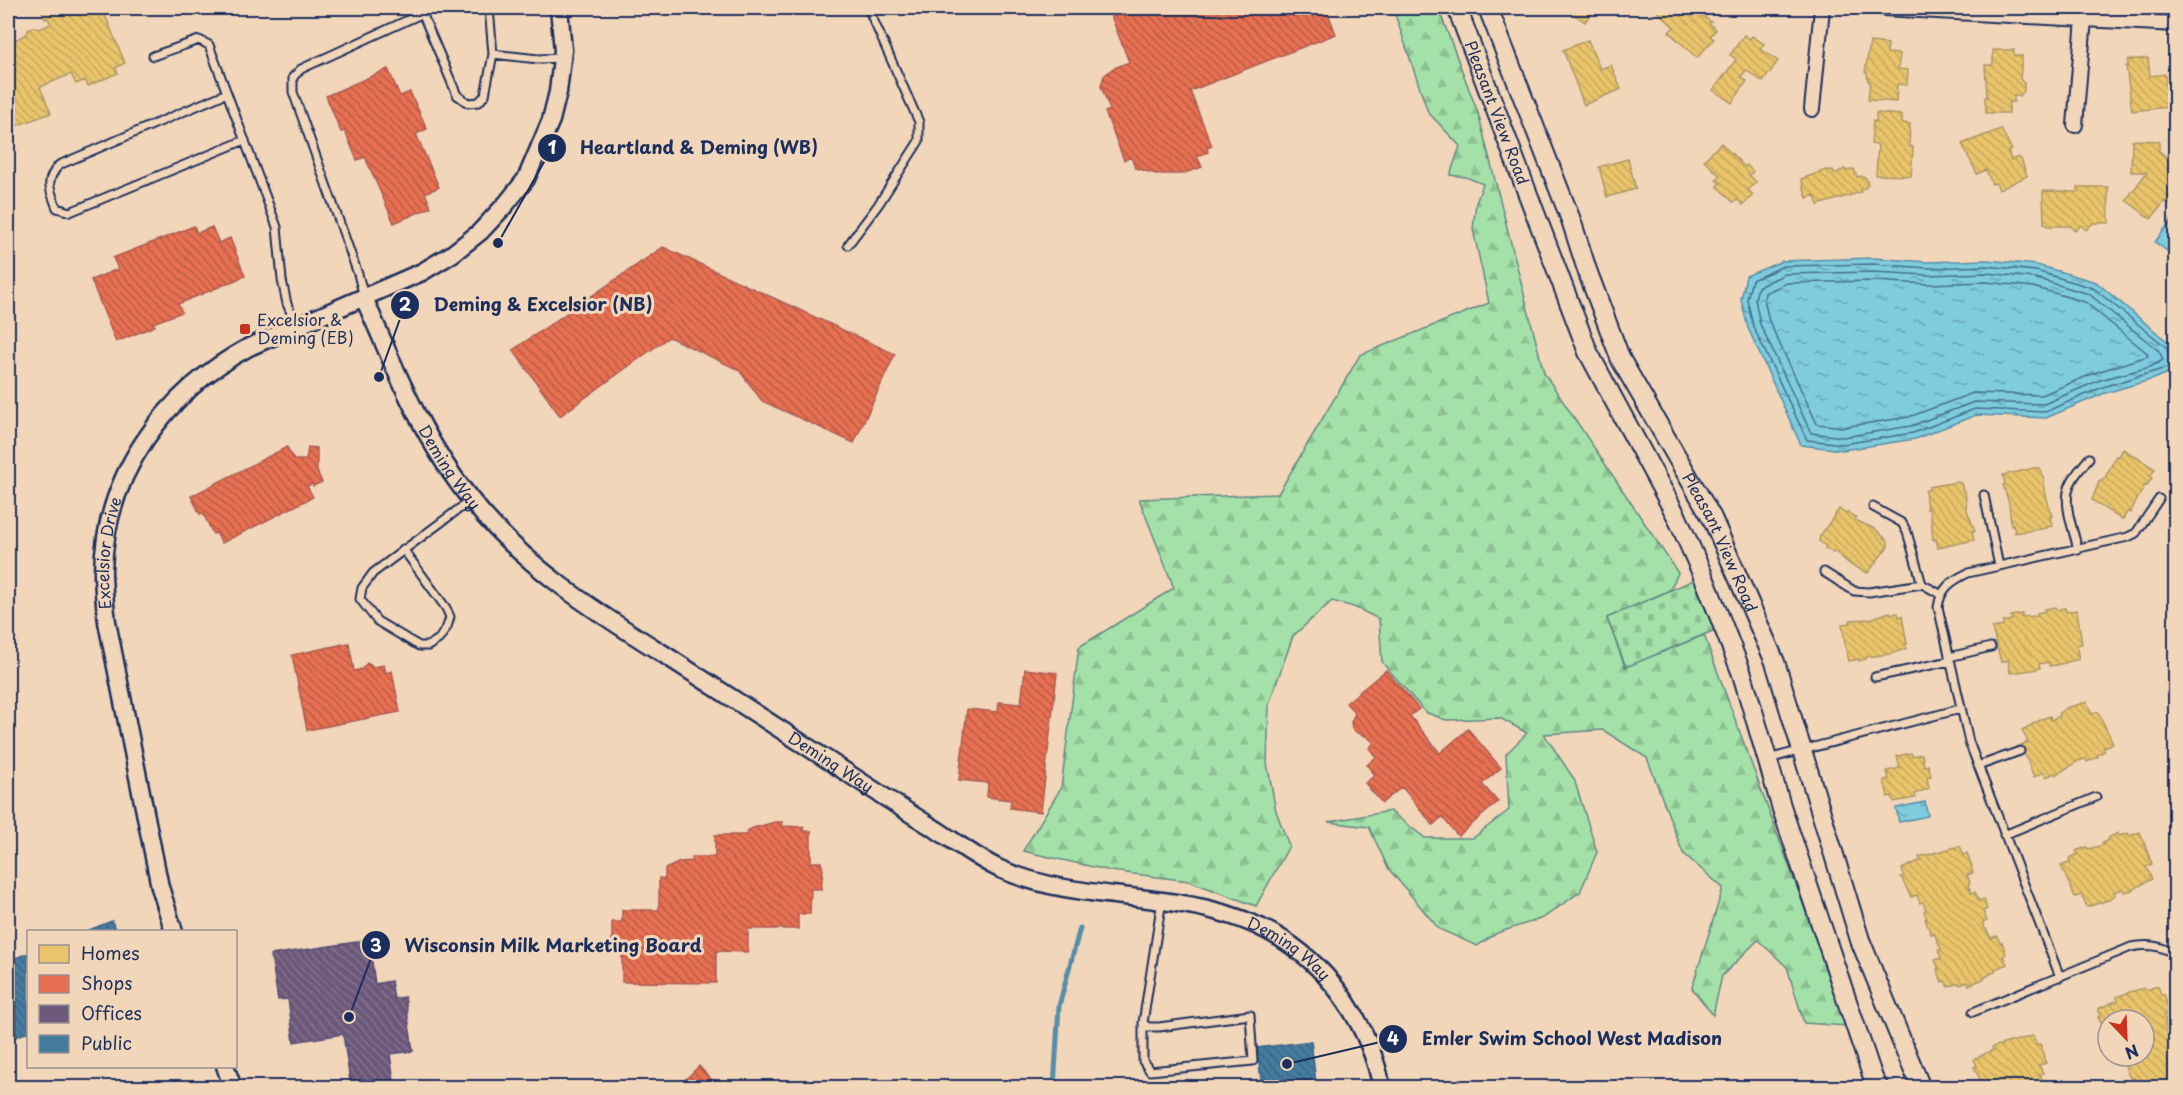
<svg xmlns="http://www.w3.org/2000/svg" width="2183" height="1095" font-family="'Playpen Sans',sans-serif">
	<defs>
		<pattern id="forest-firs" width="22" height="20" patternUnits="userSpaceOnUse" patternTransform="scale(1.5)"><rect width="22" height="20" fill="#a4e1a8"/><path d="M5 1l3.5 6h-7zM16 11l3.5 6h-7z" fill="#8dc193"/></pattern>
		<pattern id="cemetery-stones" width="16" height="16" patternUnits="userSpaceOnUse" patternTransform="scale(1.5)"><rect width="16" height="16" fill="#a4e1a8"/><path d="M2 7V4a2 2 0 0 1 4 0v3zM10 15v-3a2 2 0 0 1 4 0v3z" fill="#8dc193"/></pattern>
		<pattern id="water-ripples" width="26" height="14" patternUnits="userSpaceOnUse" patternTransform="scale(1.5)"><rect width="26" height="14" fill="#7fccdd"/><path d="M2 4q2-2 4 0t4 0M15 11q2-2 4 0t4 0" fill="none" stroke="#67a6b6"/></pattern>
		<pattern id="homes-back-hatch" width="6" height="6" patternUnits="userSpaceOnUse" patternTransform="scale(1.5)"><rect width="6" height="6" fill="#e9c46a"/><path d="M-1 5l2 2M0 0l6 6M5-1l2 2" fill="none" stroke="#c7a95e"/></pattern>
		<pattern id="shops-back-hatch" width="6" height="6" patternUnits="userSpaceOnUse" patternTransform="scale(1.5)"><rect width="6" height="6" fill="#e76f51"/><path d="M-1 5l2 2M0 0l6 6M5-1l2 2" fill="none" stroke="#ba5c46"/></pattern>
		<pattern id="offices-back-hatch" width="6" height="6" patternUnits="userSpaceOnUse" patternTransform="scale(1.5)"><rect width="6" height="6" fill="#6d597a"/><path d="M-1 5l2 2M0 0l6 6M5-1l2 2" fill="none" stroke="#80738f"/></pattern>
		<pattern id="public-back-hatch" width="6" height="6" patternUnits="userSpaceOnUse" patternTransform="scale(1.5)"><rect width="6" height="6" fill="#457b9d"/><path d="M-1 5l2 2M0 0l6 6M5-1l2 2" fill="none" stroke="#396583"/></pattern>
	</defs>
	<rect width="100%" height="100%" fill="#f2d6b9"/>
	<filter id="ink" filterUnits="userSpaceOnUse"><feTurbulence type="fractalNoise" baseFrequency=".0167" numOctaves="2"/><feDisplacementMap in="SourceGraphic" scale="12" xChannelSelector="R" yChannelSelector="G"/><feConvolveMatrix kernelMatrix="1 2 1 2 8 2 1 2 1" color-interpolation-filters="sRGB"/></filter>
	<g filter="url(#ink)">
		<path fill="url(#forest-firs)" stroke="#608883" stroke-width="1.5" d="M1393,8H1437L1439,10L1478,113L1544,373L1678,573L1670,590L1607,618L1625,667L1704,635L1848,1026L1804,1023L1787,967L1758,940L1722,976L1713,1015L1692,988L1723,888L1683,853L1647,758L1603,730L1544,734L1574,779L1597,852L1580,892L1543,918L1497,933L1477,946L1439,929L1388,868L1369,827L1328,822L1390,811L1425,838H1473L1509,810L1506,754L1527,733L1500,718L1446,720L1425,712L1382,662L1379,619L1354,607L1332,601L1293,636L1269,704L1267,763L1276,811L1289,846L1256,906L1189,881L1111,871L1023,851L1061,788L1079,647L1174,588L1139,499L1278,494L1360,355L1489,303L1473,229L1476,203L1483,184L1466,177L1450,175L1460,146L1428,112Z"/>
		<path fill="url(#cemetery-stones)" stroke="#608883" stroke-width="1.5" d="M1696,579L1715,630L1626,667L1607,618Z"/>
		<path fill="url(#water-ripples)" stroke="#578daa" stroke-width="1.5" d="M2173,218L2175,220V240L2167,251L2155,242Z
			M1873,258L1928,262L1987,260L2037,265L2096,282L2169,343L2175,353V370L2154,379L2105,393L2046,418L1976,415L1915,439L1843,450L1801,445L1748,328L1741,299L1746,276L1782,261Z
			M1925,802L1928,816L1899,822L1896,808Z"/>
		<path fill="url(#homes-back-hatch)" stroke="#ab9766" stroke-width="1.5" d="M40,8H102L125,63L115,68L118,73L88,86L85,80L76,84L71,74L40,87L51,113L8,129V22L15,40L27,34L28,30L33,27L39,29L51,24L48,18L45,19Z
			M1565,8H1595L1585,22Z
			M1662,8H1692L1711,22L1709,23L1716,30L1710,36L1714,39L1697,58L1669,32L1674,27L1658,12Z
			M1744,35L1750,39L1752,36L1764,44L1760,49L1778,61L1763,82L1746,70L1741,77L1747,81L1732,103L1713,90L1735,61L1736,59L1730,55Z
			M1588,40L1600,69L1611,65L1621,89L1584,105L1563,50Z
			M1870,42L1888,44L1887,53L1900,54L1898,69L1908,70L1907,85L1897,84L1896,102L1868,100L1870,81H1868L1867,72H1865Z
			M1993,50H2014V56H2022L2020,79L2024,83V91L2020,96L2014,95V102H2009V113H1986L1985,97H1987L1985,65H1993Z
			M2148,58L2150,76L2165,74L2166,88H2174L2175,100L2167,101L2168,107L2132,111L2126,66H2128V60Z
			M1876,113L1902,115V123L1910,124L1909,146L1913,147L1911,176L1876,175L1878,145L1871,144L1873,121L1876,122Z
			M2001,129L2012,150L2008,151L2011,160L2018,157L2021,159L2027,176L1999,190L1996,183L1992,184L1986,170L1977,174L1962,144Z
			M2132,140L2159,141V151L2167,157L2169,154L2176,158V207L2165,201L2151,219L2126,200L2147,172H2131Z
			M1721,143L1745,167L1747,165L1753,172L1749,175L1756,182L1748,190L1753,195L1743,205L1738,200L1733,202L1717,186L1720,183L1716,180L1720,176L1704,160Z
			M1628,159L1636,189L1607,197L1599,167Z
			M1845,169L1846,171L1854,169L1857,177L1861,176L1866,178L1868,184L1865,188L1860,189L1861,192L1818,205L1815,195L1807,198L1801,179L1826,170H1833L1834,174Z
			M2078,187H2108L2109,223H2093L2086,230L2081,225L2075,231L2070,226H2047V224H2044L2043,191L2078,192Z
			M2123,449L2155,469L2150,477L2152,478L2147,486L2145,485L2130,513L2128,511L2123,519L2119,518L2092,500L2099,482L2105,478L2116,456L2118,457Z
			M2034,468H2040L2043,476L2046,495L2052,516H2050L2052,526L2046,527L2047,528L2015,533L2013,524L2011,525L2009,503L2003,485L2005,484L2003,475Z
			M1957,482L1961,483L1963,491H1965L1967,510L1975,531H1972L1974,540L1938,548L1936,539L1933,540L1931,518L1929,508L1927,509L1925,491L1929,489V487Z
			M1839,509L1846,514L1848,512L1856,517L1855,520L1875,529L1888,541V546L1868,573L1851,565L1834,551L1833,553L1825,548L1826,546L1819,541L1820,536Z
			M2055,607L2056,610L2065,608L2066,612L2077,610L2082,644L2076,645L2079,659L2057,665L2049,666V662L2039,664L2040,668L2033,670L2010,673L2008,660L2001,662L1992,628L2003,626V622L2012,620L2011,616L2022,614V617L2038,616L2037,613L2045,611L2044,609Z
			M1890,612L1891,614L1898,613L1899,617L1902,616L1907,644H1905L1906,649L1890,654L1866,657V659L1859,661V659L1849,661L1848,656L1847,657L1842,624L1851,623L1850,620L1870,619Z
			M2087,702L2092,714L2098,712L2113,743L2103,747L2105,751L2097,755L2098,757L2087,762L2086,759L2078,761L2056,775L2055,773L2046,777L2044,772L2034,777L2021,745L2028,742L2022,730L2042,719L2050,716L2051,720L2060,716L2059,713L2066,708Z
			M1911,753L1912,756L1922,754L1924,766L1928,765L1931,776L1927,777L1929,788L1915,794L1916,798L1894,802L1892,796L1888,797L1884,780L1889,779L1887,771L1900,768L1897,756Z
			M2140,832L2152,864L2146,867L2152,879L2132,890L2124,892L2123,889L2114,892L2115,895L2108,900L2087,907L2082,895L2075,897L2061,866L2071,862L2069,858L2078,854L2076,851L2087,847L2088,849L2103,845L2102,843L2108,840V838L2118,833L2119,836L2128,833L2129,836Z
			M1960,846L1964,855L1967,853L1972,866H1971L1973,873L1967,875L1970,883L1968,884L1971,893L1975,892L1979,901L1984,899L1987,909L1983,911L1987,921L1982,923L1991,938L1997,936L2000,943L2002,942L2006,954L2003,956L2007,964L1995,969V971L1981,980L1969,985L1968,982L1960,985L1959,983L1948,987L1945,981L1942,982L1937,969H1939L1935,960L1941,958L1938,950L1941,949L1934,933L1931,934L1925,919H1927L1924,911L1926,910L1923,902L1920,903L1917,895L1911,897L1901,877L1904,876L1902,869L1921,860L1919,857Z
			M2158,986L2161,995L2164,994L2170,1012L2164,1015L2167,1023L2164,1024L2168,1032L2172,1031L2176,1040V1088H2137L2134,1078L2131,1079L2128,1074L2122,1056H2144V1020H2108V1037L2098,1017L2101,1016L2098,1009L2118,1000L2117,997L2130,992L2145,988L2146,990Z
			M2033,1036L2037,1045L2040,1044L2045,1056H2043L2046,1063L2039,1065L2043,1073L2040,1074L2044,1084L2048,1082L2050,1088H1991L1990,1085L1984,1087L1974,1067L1977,1066L1974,1059L1993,1050L1992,1047Z"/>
		<path fill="url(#shops-back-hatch)" stroke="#aa5c55" stroke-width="1.5" d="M1108,8H1326L1336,34L1190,91L1212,146L1207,148L1208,152L1197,156L1202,167L1182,174H1156L1135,168L1131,157L1124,160L1105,112L1110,110L1101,86L1104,76L1112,69L1129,62Z
			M388,69L400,96L410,92L427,129L416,134L439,187L425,193L431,207L394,223L365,157L357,160L345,131L341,132L326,96Z
			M194,226L197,233L212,227L219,243L230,238L245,276L178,304L182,312L153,323L155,326L116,342L91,280L118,269L113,258Z
			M663,247L895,354L854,443L762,401L739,370L669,337L560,416L513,350Z
			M287,447L294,460H306L308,447L317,448V471L322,482L313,486L312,484L307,486L313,497L222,543L216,533L213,534L203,513L200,514L191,496Z
			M349,643L354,671L362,669L367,663L373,667L384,665L386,673L392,671L400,712L307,730L292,655Z
			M1025,669L1057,673L1041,812L1010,808L1011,800L987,797L988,783L959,780L967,709L998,712L999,702L1021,704Z
			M1386,670L1419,709L1410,716L1440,753L1468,729L1501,768L1482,784L1498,802L1458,836L1442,817L1433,825L1402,787L1382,803L1365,783L1375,775L1367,765L1376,757L1369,748L1374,743L1368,737L1356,732L1352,728L1351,722L1355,713L1346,703Z
			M775,822H783L782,826L804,827L803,831H811V862H821L823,870L821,889H811L810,914H798V929H748V952L716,951V983L622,982V949H612V922H622V910H659V878L665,879V869L680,862L692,861V857H715V835H747V831L753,828Z
			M699,1066L719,1088H677Z"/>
		<path fill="url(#offices-back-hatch)" stroke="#544c72" stroke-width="1.5" d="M369,940L375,984L391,981L394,999L405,997L413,1051L390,1054L395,1088H351L343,1034L294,1042L288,999L278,1000L271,955Z"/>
		<path fill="url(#public-back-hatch)" stroke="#38648a" stroke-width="1.5" d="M112,921L116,932H84Z
			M28,953V1032L8,1040V961Z
			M1311,1041L1316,1083L1330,1081L1331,1088H1262L1257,1048Z"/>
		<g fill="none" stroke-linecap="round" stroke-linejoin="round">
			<path stroke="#436e91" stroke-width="1.5" d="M1873,272L1928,275L1986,273L2035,278L2089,294L2159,351L2163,360L2150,367L2100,380L2044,404L1974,402L1911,426L1843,437L1811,433L1760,324L1755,299L1758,287L1785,274Z
				M1873,281L1928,284L1986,282L2033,287L2085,302L2147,353L2148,356L2097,372L2042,395L1973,393L1909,417L1843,427L1817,424L1769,321L1764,299L1765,293L1787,283Z
				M2176,355L2169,353L2165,346L2093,288L2036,271L1986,266L1928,268L1873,264L1784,266L1752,280L1747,299L1753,326L1807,440L1843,444L1913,433L1975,409L2045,412L2103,387L2176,365"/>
			<path stroke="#578daa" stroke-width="5" d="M1054,1088L1059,1006L1080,928"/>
			<g stroke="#1b2f5e" stroke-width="11">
				<path id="service" d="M489,8L493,54L538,59L562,58
					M422,13L457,95L468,103L479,102L485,95L493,54
					M153,56L199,40L209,45L277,227L282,280L287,304L297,326
					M227,93L59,165C44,182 50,189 57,208L70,212L245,140
					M848,245L878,205L919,141V122L868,8
					M364,297L358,274L293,92V77L301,69L434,8
					M1984,495L1999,566
					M1873,507L1902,523L1907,532L1922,584
					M403,549L446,608L450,617L447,627L439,639L428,646H419L377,621L360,599L362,588L373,573L471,500
					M2078,550C2074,531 2062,504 2070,485C2074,475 2083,466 2089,458
					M1824,572L1854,591L1869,592L1922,584L1940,594
					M1949,657L1991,647
					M1875,677L1950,661
					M1768,759L1960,709
					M1978,766L2020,751
					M2004,835L2096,797
					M2060,977L1969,742L1938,607C1941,588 1951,581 1968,573L2128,537L2136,533L2159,499
					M1973,1012L2131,947C2148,944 2161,945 2176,955
					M1143,1023V1061L1150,1071L1253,1061L1250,1015L1159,1027H1148L1143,1023L1162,900"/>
			</g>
			<g stroke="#1b2f5e" stroke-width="18">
				<path id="minor" d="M1883,8L2176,24
					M1812,109L1822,8
					M2075,125L2084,19"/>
			</g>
			<g stroke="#1b2f5e" stroke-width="21">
				<g id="tertiary">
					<path id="s1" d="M364,298C395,368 423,441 472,501C524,566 593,610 662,653C714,686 765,720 817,753C857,779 896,805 937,830C957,843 978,859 1000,869C1091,909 1195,884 1282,939C1334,972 1370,1028 1382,1088"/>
					<path id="s2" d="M174,932L160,887L107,622C105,605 103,588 103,571C105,473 166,392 249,347L422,272L452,254L480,232L506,204L526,179L551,120L558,92L563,50L559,8"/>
					<path d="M225,1066L233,1088"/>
				</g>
			</g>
			<g stroke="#1b2f5e" stroke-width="22">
				<g id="secondary">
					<path id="s3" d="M1457,8L1588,352L1676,515L1705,580L1742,674L1782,809L1873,1078L1879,1088"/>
					<path id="s4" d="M1488,8L1571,220L1588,273L1621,360L1712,518L1775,662L1860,940L1921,1088"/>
				</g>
			</g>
			<use href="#service" stroke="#f2d6b9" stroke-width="7"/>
			<use href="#minor" stroke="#f2d6b9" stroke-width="14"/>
			<use href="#tertiary" stroke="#f2d6b9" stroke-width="16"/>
			<use href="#secondary" stroke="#f2d6b9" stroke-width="18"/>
		</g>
	</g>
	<rect fill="#c8321e" stroke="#f2d6b9" stroke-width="2" x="239" y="323" width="12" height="12" rx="3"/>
	<g text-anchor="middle" stroke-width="6" stroke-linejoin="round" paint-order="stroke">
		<g font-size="16" fill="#1b2f5e" stroke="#f2d6b9">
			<text dy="6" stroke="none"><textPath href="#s3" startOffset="112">Pleasant View Road</textPath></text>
			<text dy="6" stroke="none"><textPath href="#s1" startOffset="190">Deming Way</textPath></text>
			<text dy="6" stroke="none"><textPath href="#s4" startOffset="584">Pleasant View Road</textPath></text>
			<text dy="6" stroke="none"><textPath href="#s2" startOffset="387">Excelsior Drive</textPath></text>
			<text dy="6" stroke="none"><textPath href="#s1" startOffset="676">Deming Way</textPath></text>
			<text dy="6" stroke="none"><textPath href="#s1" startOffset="1180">Deming Way</textPath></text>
		</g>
		<g font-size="16" fill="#1b2f5e" stroke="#f2d6b9" text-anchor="start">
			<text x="257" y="326">Excelsior &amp;<tspan x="257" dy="18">Deming (EB)</tspan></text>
		</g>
	</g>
	<path fill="none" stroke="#1b2f5e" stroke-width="2" d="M498 243L552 148M379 377L405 305M349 1017L376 945M1287 1064L1393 1039"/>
	<g fill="#1b2f5e" stroke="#f2d6b9" stroke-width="2">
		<circle cx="498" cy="243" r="6"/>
		<circle cx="379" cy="377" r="6"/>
		<circle cx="349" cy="1017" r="6"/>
		<circle cx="1287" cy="1064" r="6"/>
		<circle cx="552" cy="148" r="15"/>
		<circle cx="405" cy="305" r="15"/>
		<circle cx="376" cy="945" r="15"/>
		<circle cx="1393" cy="1039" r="15"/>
	</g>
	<g font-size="18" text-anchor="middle" font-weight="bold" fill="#fff">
		<text x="552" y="154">1</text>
		<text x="405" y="311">2</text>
		<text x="376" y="952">3</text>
		<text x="1393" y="1045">4</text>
	</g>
	<g font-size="18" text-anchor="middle" font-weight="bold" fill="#1b2f5e" stroke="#f2d6b9" stroke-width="6" stroke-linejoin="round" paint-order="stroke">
		<text x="699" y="154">Heartland &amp; Deming (WB)</text>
		<text x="543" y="311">Deming &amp; Excelsior (NB)</text>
		<text x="553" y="952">Wisconsin Milk Marketing Board</text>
		<text x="1572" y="1045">Emler Swim School West Madison</text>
	</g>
	<rect width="2183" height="1095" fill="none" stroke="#f2d6b9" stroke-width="30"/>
	<rect x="15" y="15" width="2153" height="1065" fill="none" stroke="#1b2f5e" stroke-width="2" filter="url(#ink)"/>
	<rect x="27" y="930" width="210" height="138" fill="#f2d6b9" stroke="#9c9395" stroke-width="1.5"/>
	<rect x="39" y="945" width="30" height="18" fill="#e9c46a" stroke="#9c9395" stroke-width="1.5"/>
	<text x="81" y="960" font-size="18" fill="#1b2f5e">Homes</text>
	<rect x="39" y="975" width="30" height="18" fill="#e76f51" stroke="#9c9395" stroke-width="1.5"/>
	<text x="81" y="990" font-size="18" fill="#1b2f5e">Shops</text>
	<rect x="39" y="1005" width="30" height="18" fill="#6d597a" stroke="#9c9395" stroke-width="1.5"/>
	<text x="81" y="1020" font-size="18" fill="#1b2f5e">Offices</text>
	<rect x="39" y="1035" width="30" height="18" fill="#457b9d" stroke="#9c9395" stroke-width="1.5"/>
	<text x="81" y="1050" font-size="18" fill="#1b2f5e">Public</text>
	<g transform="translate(2126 1038) rotate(157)"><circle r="28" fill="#f2d6b9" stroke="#9c9395" stroke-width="1.5"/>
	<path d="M0-4.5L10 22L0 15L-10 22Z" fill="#c8321e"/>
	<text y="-9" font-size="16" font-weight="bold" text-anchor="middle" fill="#1b2f5e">N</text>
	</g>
</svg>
